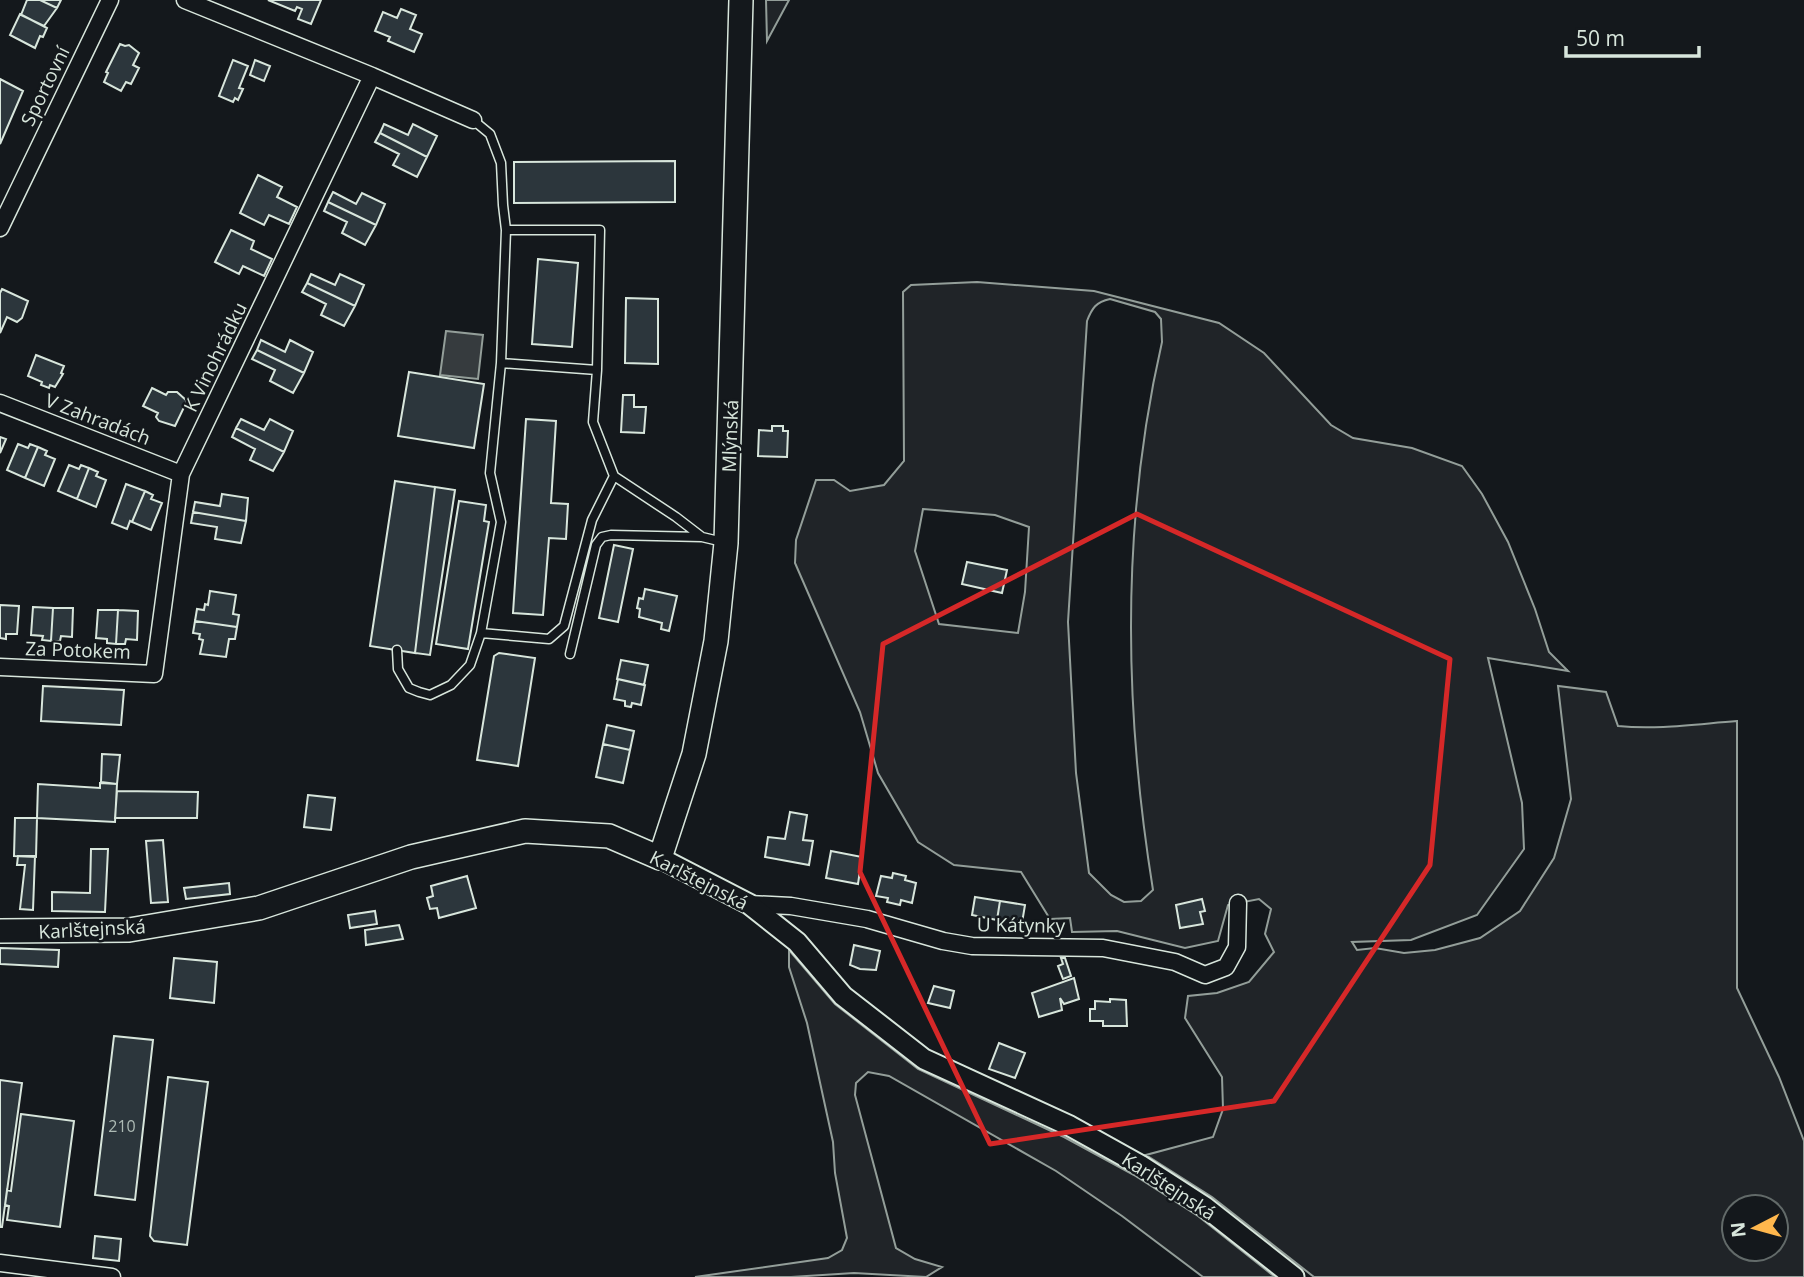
<svg xmlns="http://www.w3.org/2000/svg" width="1804" height="1277" font-family="'Open Sans',sans-serif">
	<rect width="100%" height="100%" fill="#14181c"/>
	<path fill="#202428" stroke="#939e99" stroke-width="2" fill-rule="evenodd" d="M766,0H789L767,41Z
		M977,282L1094,291L1219,323L1264,353L1331,425L1353,438L1412,448L1462,466L1482,494L1508,542L1535,609L1549,652L1568,671L1488,658L1522,803L1524,849L1477,915L1411,940L1352,942L1357,950L1375,948L1404,953L1435,950L1480,938L1520,911L1554,858L1571,799L1558,686L1606,692L1618,726C1657,730 1697,724 1737,721V988L1779,1077L1804,1141V1277H1314L1212,1197L1146,1155L1213,1137L1223,1109L1222,1077L1185,1018L1188,996L1217,993L1249,982L1274,952L1265,934L1271,909L1259,899L1228,905L1218,941L1185,948L1117,931L1072,932L1070,918L1050,919L1021,872L954,865L918,842L878,773L860,712L795,563L796,540L816,480H834L850,491L884,485L904,461L903,292L911,285ZM1110,299L1155,312L1161,319L1162,342C1121,521 1124,710 1153,890L1141,901L1124,902L1111,895L1089,873L1076,773L1068,622L1087,321C1092,308 1096,302 1110,299ZM923,509L995,515L1029,527L1025,592L1018,633L939,624L915,551ZM1734,1207H1776V1249H1734Z
		M789,950L835,1004L918,1069L1064,1137L1134,1175L1198,1216L1275,1277H1203L1122,1216L1056,1171L889,1076L868,1072L856,1083L855,1095L896,1248L915,1259L942,1267L926,1277L854,1273L791,1277H695L828,1258L842,1250L847,1238L835,1173L833,1142L807,1023L789,967Z"/>
	<path fill="#363b3e" stroke="#939e99" stroke-width="2" d="M446,331L483,335L478,379L440,375Z"/>
	<path fill="#2c363c" stroke="#d8e6dc" stroke-width="2" d="M27,0H40L57,8L44,26L21,15Z
		M40,0H61L57,8Z
		M268,0H321L311,24L298,19L302,9L297,7L295,11Z
		M401,9L416,15L410,29L422,34L414,52L388,41L390,37L375,31L383,12L397,18Z
		M20,14L47,28L43,37L40,36L35,48L10,35Z
		M120,44L125,46L129,45L139,53L133,65L139,68L131,84L126,82L121,91L104,82L108,73L106,72Z
		M233,60L248,66L239,88L243,89L238,100L235,98L233,102L219,96Z
		M255,60L270,66L264,81L250,75Z
		M0,79L23,91L0,144Z
		M384,124L408,135L413,124L437,136L427,157L380,133Z
		M380,133L427,157L417,177L393,165L399,154L375,142Z
		M675,161V202L514,203V162Z
		M258,175L282,187L277,197L297,207L289,224L269,215L264,225L240,213Z
		M333,192L356,204L362,193L385,204L376,225L328,202Z
		M328,202L376,225L365,245L342,233L347,222L324,211Z
		M231,230L254,241L251,249L272,259L264,276L243,266L239,274L215,262Z
		M538,259L578,263L572,347L532,344Z
		M311,274L335,285L340,274L364,285L355,306L307,283Z
		M307,283L355,306L344,326L321,315L326,304L302,292Z
		M2,289L28,301L22,318L17,322L7,317L0,333V293Z
		M626,298L658,299V364L625,363Z
		M261,340L285,352L290,340L313,352L304,373L257,350Z
		M257,350L304,373L293,393L270,381L275,370L252,359Z
		M36,355L64,366L61,373L63,374L55,387L50,385L49,388L41,385L42,382L28,376Z
		M409,372L484,384L474,448L398,436Z
		M152,388L166,395L168,392H177L187,401L175,426L159,421L156,417L158,413L143,406Z
		M623,395H634V407H646L644,433L621,432Z
		M241,419L264,430L270,419L293,431L284,452L236,428Z
		M526,419L556,421L551,503L568,504L566,539L549,538L543,615L513,613Z
		M772,426H783V431H788L787,457L758,456L759,430L772,431Z
		M236,428L284,452L273,471L250,460L255,449L232,437Z
		M0,437L6,439L0,453Z
		M18,444L28,448L30,444L38,447L25,478L7,470Z
		M38,447L47,451L45,455L55,459L44,486L25,478Z
		M69,465L79,469L81,465L89,468L77,499L58,491Z
		M89,468L98,472L96,476L106,480L96,507L77,499Z
		M395,481L435,487L415,653L370,646Z
		M126,484L145,491L132,522L130,521L127,529L112,523Z
		M435,487L455,490L430,655L415,653Z
		M145,491L153,495L151,499L162,503L151,530L132,522Z
		M222,494L248,498L246,521L193,512L195,502L220,506Z
		M459,501L486,505L484,521L489,522L468,649L436,644Z
		M193,512L246,521L241,543L215,539L217,527L191,523Z
		M614,545L633,549L618,622L599,618Z
		M967,562L1007,570L1002,593L962,584Z
		M645,589L677,596L669,631L661,629L662,623L639,617L640,609L637,608L639,598L643,599Z
		M210,591L236,595L233,614L239,615L237,627L195,621L197,609L204,610L205,604L208,605Z
		M0,605L19,606L17,634H6V639L0,638Z
		M33,607L53,608L51,641L42,640L43,636L31,635Z
		M53,608H73L72,637L61,636L60,641H51Z
		M98,610H118L116,644L107,643V639L96,638Z
		M118,610L138,611L137,640L126,639L125,644H116Z
		M195,621L237,627L235,639H229L226,657L200,654L203,640L199,639L200,634L193,633Z
		M499,653L535,658L518,766L477,760L494,656Z
		M621,660L648,665L644,685L617,679Z
		M618,679L645,685L641,705L632,703L631,707L625,706V701L614,699Z
		M43,686L124,690L121,725L41,721Z
		M607,725L634,731L630,750L603,744Z
		M603,744L630,750L623,783L596,777Z
		M102,754L120,755L117,784L101,782Z
		M100,783L117,784L115,822L37,818L38,784L100,788Z
		M117,791L198,792L197,818H115Z
		M308,795L335,798L331,830L304,827Z
		M790,812L807,815L803,840L813,841L809,865L765,857L768,837L785,839Z
		M15,818H37L36,857L14,856Z
		M163,840L168,902L151,903L146,841Z
		M91,849H108L105,912L52,911V892L90,893Z
		M831,851L862,857L858,884L826,878Z
		M18,856H35L33,910L20,909L25,865H17Z
		M893,873L906,876L905,880L916,883L912,903L901,900L900,905L887,902L888,898L876,896L881,876L892,878Z
		M467,876L476,908L439,918L437,908L430,909L427,898L433,896L431,886Z
		M229,883L230,894L186,899L184,888Z
		M975,897L1000,901L997,920L972,915Z
		M1202,899L1205,911L1200,912L1203,924L1180,928L1176,905Z
		M1000,901L1025,905L1022,923L997,920Z
		M375,911L377,924L350,928L348,915Z
		M399,925L403,939L366,945L365,930Z
		M854,945L880,951L876,970L860,969L850,965Z
		M0,948L59,950L58,967L0,964Z
		M174,958L217,962L214,1003L170,998Z
		M1061,958H1065L1071,976L1063,979L1058,966L1063,964Z
		M1074,978L1079,999L1064,1004L1060,998L1062,1010L1039,1017L1032,993Z
		M934,986L954,991L950,1008L928,1003Z
		M1110,999L1126,1000L1127,1026H1103V1021H1090V1009H1095V1001L1110,1002Z
		M114,1036L153,1040L135,1200L95,1195Z
		M999,1043L1025,1053L1015,1078L989,1069Z
		M168,1077L208,1082L187,1245L154,1241L150,1236Z
		M0,1080L22,1083L2,1227H0Z
		M21,1114L74,1121L60,1227L7,1220L9,1206L5,1205L7,1190L11,1191Z
		M95,1236L121,1239L119,1261L93,1258Z"/>
	<g fill="none" stroke-linecap="round" stroke-linejoin="round">
		<g stroke="#d8e6dc" stroke-width="11">
			<path id="service" d="M506,230H600L597,370L593,422L614,476L676,517L702,537L723,542
				M501,363L597,370
				M481,633L549,639L564,626L592,520L614,476
				M397,650L398,669L409,688L419,692L430,695L451,685L470,665L481,633L501,522L490,473L501,363L506,230L503,205L501,163L490,134L473,120
				M570,654L596,545L602,537L611,535L702,537"/>
		</g>
		<g stroke="#d8e6dc" stroke-width="19">
			<path id="minor" d="M185,0L372,76L473,120
				M0,228L110,0
				M0,403L181,474
				M0,667L154,674L181,474L372,76
				M749,904L791,906L867,919L943,941L972,946L1103,948L1175,962L1205,975L1226,967L1237,947L1238,903
				M0,1263L112,1277"/>
		</g>
		<g stroke="#d8e6dc" stroke-width="23">
			<path id="tertiary" d="M660,858L749,904L797,942L843,996L924,1059L1070,1126L1140,1165L1205,1207L1294,1277"/>
		</g>
		<g stroke="#d8e6dc" stroke-width="26">
			<path id="secondary" d="M0,931L129,930L259,908L411,857L525,831L609,836L660,858L694,754L716,641L726,543L741,0"/>
		</g>
		<use href="#service" stroke="#14181c" stroke-width="8"/>
		<use href="#minor" stroke="#14181c" stroke-width="16"/>
		<use href="#tertiary" stroke="#14181c" stroke-width="19"/>
		<use href="#secondary" stroke="#14181c" stroke-width="23"/>
	</g>
	<path fill="none" stroke="#d62828" stroke-width="5" stroke-linejoin="round" d="M1137,514L1450,659L1430,865L1274,1101L990,1144L860,872L883,644Z"/>
	<g text-anchor="middle" stroke-width="5" stroke-linejoin="round" paint-order="stroke">
		<g font-size="16" fill="#adbab4">
			<text x="122" y="1132">210</text>
		</g>
		<g font-size="19" fill="#d8e6dc" stroke="#14181c">
			<text transform="translate(45 86) rotate(-64)" y="7">Sportovní</text>
			<text transform="translate(215 357) rotate(-64)" y="7">K Vinohrádku</text>
			<text transform="translate(98 419) rotate(21)" y="7">V Zahradách</text>
			<text transform="translate(730 436) rotate(-88)" y="7">Mlýnská</text>
			<text transform="translate(78 650) rotate(2)" y="7">Za Potokem</text>
			<text transform="translate(699 880) rotate(27)" y="7">Karlštejnská</text>
			<text transform="translate(1021 925) rotate(1)" y="7">U Kátynky</text>
			<text transform="translate(92 929) rotate(-3)" y="7">Karlštejnská</text>
			<text transform="translate(1169 1186) rotate(33)" y="7">Karlštejnská</text>
		</g>
	</g>
	<g transform="translate(1755 1228) rotate(264)"><circle r="33" fill="#14181c" stroke="#626a69" stroke-width="2"/>
	<path d="M0-5L12 26L0 18L-12 26Z" fill="#ffb74d"/>
	<text y="-10" font-size="19" font-weight="bold" text-anchor="middle" fill="#d8e6dc">N</text>
	</g>
	<path d="M1566 46v10h133v-10" fill="none" stroke="#d8e6dc" stroke-width="3.5"/>
	<text x="1576" y="46" font-size="21" fill="#d8e6dc" stroke="#14181c" stroke-width="5" paint-order="stroke">50 m</text>
</svg>
